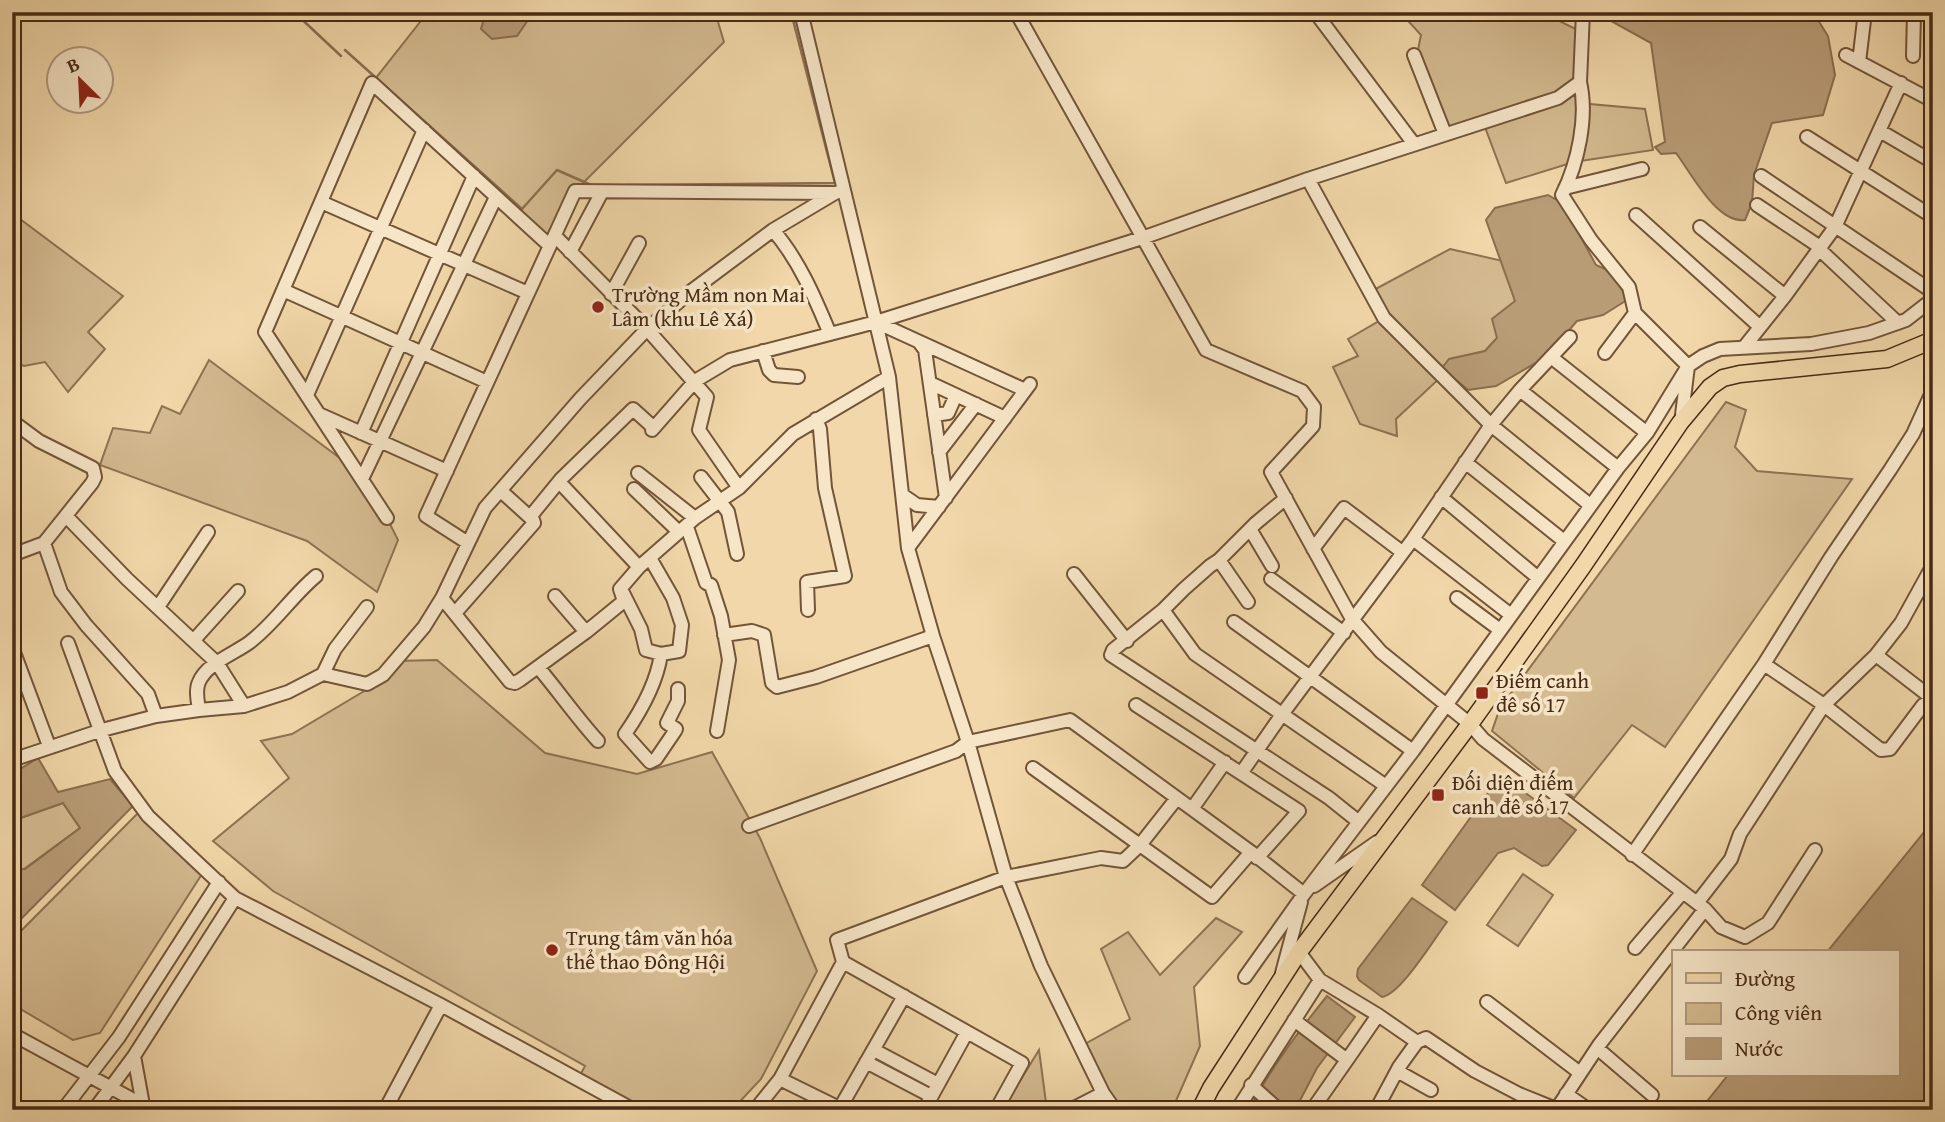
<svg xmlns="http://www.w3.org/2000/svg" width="1945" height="1122" font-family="'Gentium Book Plus',serif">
	<rect width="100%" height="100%" fill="#f1d7a9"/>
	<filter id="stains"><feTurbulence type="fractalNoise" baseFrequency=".00286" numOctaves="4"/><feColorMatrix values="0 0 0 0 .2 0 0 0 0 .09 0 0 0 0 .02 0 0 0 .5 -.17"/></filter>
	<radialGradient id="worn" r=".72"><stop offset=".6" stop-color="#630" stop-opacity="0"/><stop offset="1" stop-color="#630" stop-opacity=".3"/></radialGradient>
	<path fill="#d4ba90" stroke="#8e7252" stroke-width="2" d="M428,12H715L724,42L575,191L550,246L372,83Z
		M1400,12H1541L1582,32L1579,103L1645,109L1653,150L1574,162L1506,183L1483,122L1445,134L1416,60L1421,35Z
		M12,213L123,296L88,332L105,349L68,392L45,362L24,366L12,361Z
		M1450,249L1503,261L1515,301L1497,338L1485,351L1449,360L1442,376L1396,419L1397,436L1360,424L1333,367L1358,356L1348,339L1384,318L1370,292Z
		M209,360L341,459L387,518L398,540L377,592L307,541L100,465L113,428L150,433L162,406L180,414Z
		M1726,402L1746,410L1735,447L1757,471L1852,479L1665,747L1632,725L1574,798L1492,731L1500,708Z
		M437,660L545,753L637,774L712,752L760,838L817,971L761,1079L732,1110H634L578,1079L585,1066L273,891L213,841L289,778L261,741L292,734L376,684L395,661Z
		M63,803L80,828L24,869L13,871L12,821Z
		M140,811L202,874L100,1033L73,1040L12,1004V940Z
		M1523,874L1553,895L1518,946L1487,925Z
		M1216,918L1242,932L1194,987L1200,1046L1172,1110H1118L1085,1044L1130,1019L1101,949L1128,932L1160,975Z
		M1039,1050L1047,1110H1002Z"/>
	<path fill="#b89c76" stroke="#8b6e4f" stroke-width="2" d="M486,12H527L528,20L517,36L492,39L481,29Z
		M1600,12H1813L1828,36L1835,75L1823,115L1772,123L1754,175L1752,203L1745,220C1717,224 1691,173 1676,153L1661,154L1655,147L1665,142L1651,43L1600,15Z
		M1548,195L1562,203L1596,265L1614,273L1627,300L1603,315L1577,321L1546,357L1496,386L1468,390L1442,368L1449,359L1485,351L1497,338L1492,319L1515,301L1486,220L1495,208Z
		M38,758L58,792L110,779L133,806L12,928V870L25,869L80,828L63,803L12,821V774Z
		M1501,775L1576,830L1548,865L1542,866L1514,848L1498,853L1455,910L1422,885Z
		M1933,821V1110H1700L1728,1075H1898V952H1827Z
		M1412,898L1447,922C1434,939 1401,994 1382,997L1359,980L1357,976L1358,969Z
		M1327,996L1355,1017L1317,1068L1295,1110H1249C1270,1069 1298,1032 1327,996Z"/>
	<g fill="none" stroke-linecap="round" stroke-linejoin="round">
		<path stroke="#8b6e4f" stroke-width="2.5" d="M294,12L341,56
			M345,50L522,209L557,170L591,185
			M626,185L835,183L791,12"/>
		<g stroke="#725539" stroke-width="16">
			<path id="minor" d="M801,12L889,377L908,548L933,636L968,742L1006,877L1041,966L1103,1093L1115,1110
				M1016,12L1206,350L1302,391L1314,407L1313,426L1271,472L1352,619L1381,652L1470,724L1483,739L1705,909L1721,927L1745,937L1768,923L1815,850
				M1315,12L1414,144
				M1414,55L1445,134
				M1846,55L1933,101
				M1913,56L1914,12
				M1859,62L1865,12
				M1580,82C1588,117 1578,163 1562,195L1591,240L1629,287L1635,313L1688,366L1681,423
				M1880,131L1933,162
				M1807,137L1933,217
				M1761,176L1933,292
				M1308,179L1384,318L1491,425L1590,505
				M1565,188L1642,169
				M321,202L528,293
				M1757,205L1820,247
				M1636,215L1759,326
				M1700,227L1785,296
				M773,230C799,260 815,298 830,334
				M555,236L647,329L707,397L699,430L739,488
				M1819,249L1898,323
				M570,252L602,192
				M283,290L487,382
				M611,294L639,243
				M876,322L1025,390
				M919,342L925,350L946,498
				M1745,346L1785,296L1835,227L1901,83
				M763,351L769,370L774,375L798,377
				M1605,353L1635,313
				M1551,357L1647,433
				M930,383L1005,418
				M1520,390L1618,468
				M307,395L424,130
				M319,414L447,471
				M934,415L948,413L956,395
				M12,421L39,441L93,468L95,477L92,483L44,543L12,555
				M652,430L695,381L730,360L876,322L1142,238L1308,179L1558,98L1580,82L1583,12
				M361,433L474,176
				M939,452L976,404
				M1465,462L1564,541
				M638,473L695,518
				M701,477L728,512L737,554
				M362,479L496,197
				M564,487L639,567
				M634,489L679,532
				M904,496L917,505L939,507
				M1441,497L1537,577
				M1286,498L1256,523L1219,560L1210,566L1184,589L1163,610L1113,650L1111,655L1329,798L1359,822
				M67,517L127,579L217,663L244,706
				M530,517L561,479L633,409L654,428
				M387,518L265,332L372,83L550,246
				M687,527L706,583L711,585L721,616L729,660L717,731
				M1250,529L1272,566
				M1413,539L1511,615
				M44,543L61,592L86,625L148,694L156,716
				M468,543L426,516L575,191L832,193
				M908,548L1030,384
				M1313,549L1344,508L1402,552
				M1219,560L1248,602
				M1074,574L1127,641
				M1271,579L1344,633
				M623,593L641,629L646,650L661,654L679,651L682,625L673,598L650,558
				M555,596L586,632
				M442,598L510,682L515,683L520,680L586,632L624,601L620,589L639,567L695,518L739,488L793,434L889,377
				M1457,598L1500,630
				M158,607L208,532
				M808,610L807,582L845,576L825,488L820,429L816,419
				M1163,610L1195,654L1386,786
				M456,612L534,523L533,520L501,491
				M1234,622L1413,751
				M724,635L752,631L764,635L772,683L777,687L816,677L933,636
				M194,640L238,591
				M68,643L115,771L148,816L235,898L441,1005L634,1110
				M12,647L49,746
				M661,654C657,682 641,711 625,734L650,762L656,759L675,731L676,729L667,723L678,701V689
				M1876,655L1933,699
				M1764,664L1824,705L1881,750L1890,749L1923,705
				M538,667C559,692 577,718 598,741
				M323,674L367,684L383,675L424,627L442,598L485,508L580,399L647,329L690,292L773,230L835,193L843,191
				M1136,705L1299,811L1257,858
				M199,710C198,702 195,690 199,682C207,663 234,654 250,642C275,623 292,596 316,576
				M12,760L102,730L156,716L199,710L244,706L288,692L323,674L335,649L367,607
				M1033,768L1212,897L1251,852
				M1242,772L1283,713L1413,539L1491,425L1520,390L1570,337
				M1192,809L1225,762
				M749,826L956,751L968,742L1070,720L1251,852L1304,894
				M1632,855L1764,664L1831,557L1890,470L1913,434L1933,390
				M1314,886L1377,842
				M1697,903L1731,859L1740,834L1824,705L1876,655L1901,623L1933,565
				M1635,948L1682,893
				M1299,952L1320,980L1378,1015L1417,1042L1426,1038L1475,1071L1519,1094L1556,1109
				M843,962L837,940L1006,877L1101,858L1123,861L1140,845L1177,798
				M1282,973L1301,902
				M1245,977L1304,894L1413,751L1618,468L1647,433L1688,366L1703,356L1720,349L1811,344L1869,333L1906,320L1933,299
				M1487,1002L1580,1073
				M1294,1020L1347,1060L1378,1015
				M12,1034L152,1110
				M1597,1048L1652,1095
				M874,1050L938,1084
				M866,1062L931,1096
				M1397,1071L1431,1090
				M780,1079L843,1110
				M1251,1085L1279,1110
				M1566,1094L1589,1110
				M840,1108L904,996
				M63,1110L119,1037L219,882
				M94,1110L134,1056L235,898
				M120,1110L143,1105L134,1056
				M385,1110L441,1005
				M755,1110L780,1079L843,962L1022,1063L996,1110
				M924,1110L967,1032
				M1070,1110L1103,1093
				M1237,1110L1320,980
				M1312,1110L1347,1060
				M1376,1110L1399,1067L1417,1042
				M1556,1110L1599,1045L1705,909"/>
		</g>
		<g stroke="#482a14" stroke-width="19">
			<path id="major" d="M1200,1110L1211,1088L1299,952L1470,724L1583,566L1680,423L1710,387L1723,378L1740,374L1887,359L1933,340"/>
		</g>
		<use href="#minor" stroke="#f6e5c7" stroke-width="12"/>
		<use href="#major" stroke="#f1d7a9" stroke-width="16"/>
	</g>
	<g fill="#8f2418" stroke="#f6e5c7" stroke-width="2.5">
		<circle cx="598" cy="307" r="7"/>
		<rect x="1475" y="686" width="14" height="14" rx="3.5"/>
		<rect x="1431" y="788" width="14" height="14" rx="3.5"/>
		<circle cx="552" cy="950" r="7"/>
	</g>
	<g text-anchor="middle" stroke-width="7" stroke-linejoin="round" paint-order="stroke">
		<g font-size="21" fill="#482a14" stroke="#f6e5c7" text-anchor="start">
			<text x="612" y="302">Trường Mầm non Mai<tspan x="612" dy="24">Lâm (khu Lê Xá)</tspan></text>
			<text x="1496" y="688">Điếm canh<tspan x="1496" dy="24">đê số 17</tspan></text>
			<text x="1452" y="790">Đối diện điếm<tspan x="1452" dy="24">canh đê số 17</tspan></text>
			<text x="566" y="945">Trung tâm văn hóa<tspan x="566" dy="24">thể thao Đông Hội</tspan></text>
		</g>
	</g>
	<rect width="1945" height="1122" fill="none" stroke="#f1d7a9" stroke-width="42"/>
	<rect x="14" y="14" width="1917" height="1094" fill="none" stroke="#482a14" stroke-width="3.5"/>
	<rect x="21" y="21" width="1903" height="1080" fill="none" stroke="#482a14" stroke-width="2"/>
	<rect x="1672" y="950" width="228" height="126" fill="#f6e5c7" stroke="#b09a7f" stroke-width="2"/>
	<rect x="1686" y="973" width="35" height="10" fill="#f1d7a9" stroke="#b09a7f" stroke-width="2"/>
	<text x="1735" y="986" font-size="21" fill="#482a14">Đường</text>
	<rect x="1686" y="1003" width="35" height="21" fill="#d4ba90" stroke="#b09a7f" stroke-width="2"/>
	<text x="1735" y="1020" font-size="21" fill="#482a14">Công viên</text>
	<rect x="1686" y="1038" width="35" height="21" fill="#b89c76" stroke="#b09a7f" stroke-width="2"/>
	<text x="1735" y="1056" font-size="21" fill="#482a14">Nước</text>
	<g transform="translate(80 80) rotate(336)"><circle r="33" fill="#f6e5c7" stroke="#b09a7f" stroke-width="2"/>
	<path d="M0-5L12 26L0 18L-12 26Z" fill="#8f2418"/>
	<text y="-10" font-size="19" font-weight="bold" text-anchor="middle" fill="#482a14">B</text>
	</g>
	<rect width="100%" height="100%" filter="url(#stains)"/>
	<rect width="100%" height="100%" fill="url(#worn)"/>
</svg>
